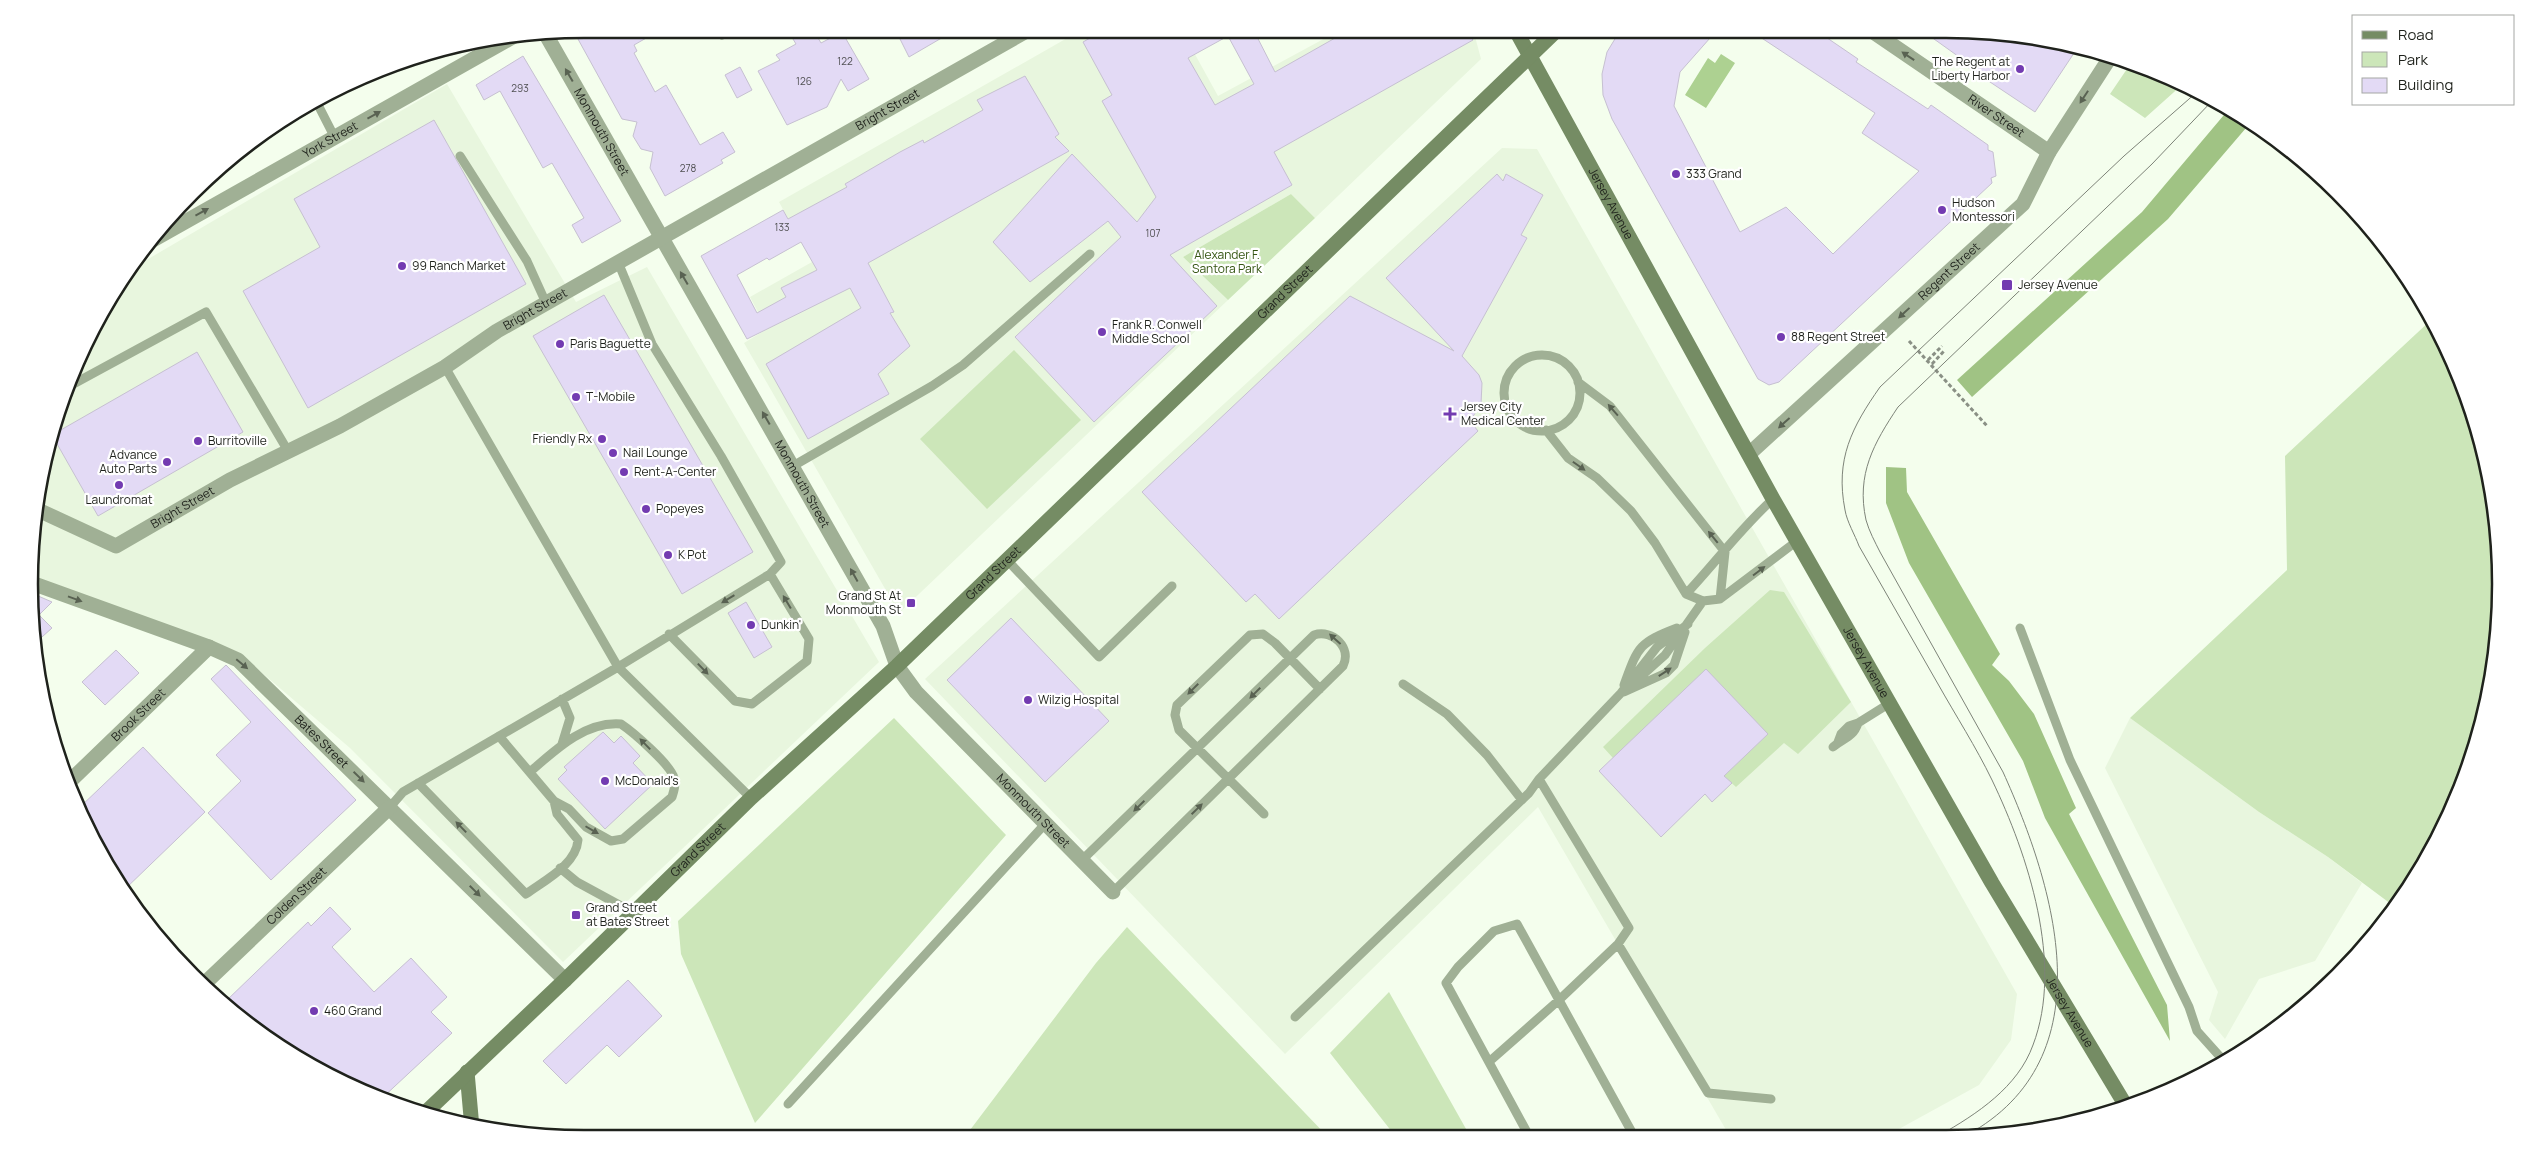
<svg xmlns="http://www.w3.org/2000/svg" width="2530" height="1168" font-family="Manrope,sans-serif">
	<rect width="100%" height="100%" fill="#f4feed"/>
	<path fill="#e8f6de" d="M1083,29H1181L1218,96L1342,29H1473L1481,59L1315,218L1291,194L1183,257L1228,300L899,613L744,343L767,329L750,297L812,262L779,202Z
		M447,84L576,302L647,267L879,662L563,962L350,748L240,654L29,581L39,476L58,405L103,307L126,272Z
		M1502,148L1537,149L2017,994L2011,1040L1979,1085L1888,1135H1729L1538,807L1285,1054L925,679Z
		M2130,718L2259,812L2328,857L2362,883L2315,961L2259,979L2225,1039L2209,1020L2218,992L2105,768Z"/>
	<path fill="#cce6b9" d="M2131,63L2158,71L2183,84L2145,118L2110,94Z
		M1291,194L1315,218L1228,300L1183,257Z
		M2431,320L2459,371L2491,475L2501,584L2491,692L2459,796L2395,907L2328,857L2259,812L2130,718L2287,570L2285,456Z
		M1014,350L1081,420L987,509L920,439Z
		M1770,590L1784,592L1851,702L1798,754L1784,743L1736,787L1724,776L1706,670L1613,758L1603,747L1705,648Z
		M894,718L1006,835L755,1123L681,954L678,921Z
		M1127,927L1328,1137L964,1138L1096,963Z
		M1389,992L1470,1136L1396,1137L1330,1053Z"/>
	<path fill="#a0c384" d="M2229,109L2252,121L2168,219L1972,397L1957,380L2142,212Z
		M1886,467L1906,468L1907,492L2000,654L1992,665L2009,681L2034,714L2076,808L2069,814L2167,1005L2170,1041L2045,818L2023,761L1909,563L1886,503Z"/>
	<path fill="#add191" d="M1721,54L1735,63L1706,108L1685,95L1708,58L1715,63Z"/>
	<path fill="#e3daf5" stroke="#c6c0d1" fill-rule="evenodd" d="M584,29H662L634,45L637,51L634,53L655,92L666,85L700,145L723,132L735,152L721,160L723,163L665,196L650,168L653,152L641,149L633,136L637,122L622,119L573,30Z
		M787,29H813L821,43L842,32L869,79L848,91L841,79L827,107L787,125L758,71L780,60L776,55L796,44Z
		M913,29H957L909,57L899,37Z
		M1106,29H1253L1275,72L1351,29H1466L1473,40L1274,152L1292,185L1170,255L1217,306L1094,422L1015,337L1121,237L1108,221L1030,282L993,242L1072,154L1137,222L1156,197L1102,101L1112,95L1083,42ZM1228,36L1254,84L1215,105L1188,58Z
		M1621,29H1718L1680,72L1674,106L1740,232L1786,207L1833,254L1919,171L1862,133L1875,113L1748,29H1814L1858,59L1856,62L1928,109L1931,105L1988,145V150L1993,152L1996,176L1991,178L1992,183L1779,382L1769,385L1758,379L1612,119L1603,95L1602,74L1607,52Z
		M1920,29H1946L2054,39L2078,47L2035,112L1960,62L1962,59Z
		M523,56L621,221L582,243L572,225L584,218L552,163L543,168L500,91L484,100L476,85Z
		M740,67L752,90L737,98L725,75Z
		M1025,76L1059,134L1055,137L1069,151L868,263L894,312L890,313L910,346L878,374L889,394L808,439L766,364L861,308L850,288L747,339L701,256L783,210L788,219L847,187L845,184L900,152L923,140L924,143L983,110L977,100ZM801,242L817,270L781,288L786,297L757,313L737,275L767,258L769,260Z
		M434,120L526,284L308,408L243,291L320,247L294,199Z
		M1497,174L1503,181L1506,174L1543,195L1521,235L1527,238L1462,356L1479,375L1482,383L1481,404L1470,421L1478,431L1279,619L1255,594L1246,602L1142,492L1350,296L1454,351L1386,278Z
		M604,295L753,552L682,594L533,336Z
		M197,352L243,432L98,516L52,435Z
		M29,592L52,602L39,615L52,628L33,645Z
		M746,602L772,647L754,658L728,613Z
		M1011,618L1109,721L1045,782L947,680Z
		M116,650L139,673L105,705L82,682Z
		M226,665L356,800L271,880L208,813L241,781L216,755L251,722L211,679Z
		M1706,669L1768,734L1724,776L1732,783L1712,802L1705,794L1661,837L1599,771Z
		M603,732L614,743L621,736L640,756L633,763L653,784L605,829L558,779L567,770L564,767Z
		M143,747L205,812L123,891L103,861L79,808Z
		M330,907L351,929L332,947L374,992L411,958L447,997L431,1012L452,1033L380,1100L306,1065L244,1020L226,1001L308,922L311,926Z
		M628,980L662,1016L619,1057L607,1045L566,1084L543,1061Z"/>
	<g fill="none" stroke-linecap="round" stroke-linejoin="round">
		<path stroke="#8a9085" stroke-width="3" stroke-dasharray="4 2.5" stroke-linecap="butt" d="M1909,341L1988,427
			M1928,360L1942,346
			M1932,364L1945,350"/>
		<path stroke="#a0b095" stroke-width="9" d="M717,29L722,35L733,29
			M315,99L335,138
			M460,156L527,261L546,303
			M618,262L652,344L721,456L781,562L770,574L618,667L751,798
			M1504 393a38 38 0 1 1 76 0a38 38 0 1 1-76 0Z
			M1578,382L1610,406L1725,552L1720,599
			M66,388L206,312L288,451
			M1546,430L1568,458L1597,478L1631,511L1655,543L1686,594L1703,601L1720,599L1797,541
			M793,466L932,386L963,365L1090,254
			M1006,559L1099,657L1172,586
			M1686,594C1716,562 1741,528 1773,499
			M2020,628L2070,760L2189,1007L2197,1031L2223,1060
			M669,634L735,701L752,704L807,661L809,639L770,574
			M1637,680L1665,655L1703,601
			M1403,684L1447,714L1487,755L1522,800
			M1624,685C1638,647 1638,643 1677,628
			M1624,692L1666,673L1674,665L1685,632
			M499,736L554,801L569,809L586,827L611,841L623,839L672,797C674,791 676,785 674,778C671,765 633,732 621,724C585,721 555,750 530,772
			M1838,742L1841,734L1849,726L1858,723L1890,703
			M562,744L570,718L562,699
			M1833,747C1843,738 1853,738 1858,723
			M418,783L526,894C545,880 576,865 578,840L557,814L554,801
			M390,807L403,792L618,667L445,367
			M1264,814L1179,730L1175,715L1177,705L1250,635L1263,634L1275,643L1320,689
			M1081,861L1314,635C1333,629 1352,648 1343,666L1113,892
			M560,868L577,882L634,913
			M1618,944L1708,1093L1771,1099
			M1295,1017L1529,793L1539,779L1621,693L1657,647L1688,624
			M1490,1061L1559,1000L1618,944L1629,928L1539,779
			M788,1104L1045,824
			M1529,1136L1446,983L1458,967L1494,931L1517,924L1634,1136"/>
		<g stroke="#a0b095" stroke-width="15">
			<path id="s1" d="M1869,29L2049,152"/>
			<path id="s2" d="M545,33L883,626L897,666L916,692L1113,892"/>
			<path id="s3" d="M144,245L516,35"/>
			<path id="s4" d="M1749,454L2023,204L2049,152L2111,56"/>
			<path id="s5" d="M36,509L116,546L230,480L340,426L445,367L497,331L1030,29"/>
			<path id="s6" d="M29,582L209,647L238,660L565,980"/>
			<path id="s7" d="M68,783L209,647"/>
			<path id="s8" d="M203,985L390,807"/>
		</g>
		<g stroke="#758c64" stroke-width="15">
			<path id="s9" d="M1515,29L1773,499L1992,883L2126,1106"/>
			<path d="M467,1072L472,1128"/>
			<path id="s10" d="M425,1113L565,980L751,798L897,666L1558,29"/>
		</g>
		<path stroke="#7d8378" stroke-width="1" d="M1940,1135C1977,1114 2018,1087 2033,1045C2064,964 2028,855 1992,780C1976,747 1956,716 1938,684C1912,638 1885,592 1859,546C1855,535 1847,522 1845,510C1835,459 1852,427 1880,387L2124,156L2197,92
			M1967,1135C2108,1058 2055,887 2003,772L1880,552C1875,542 1869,531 1866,520C1856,474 1874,443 1898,407L2152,164L2213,100"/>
	</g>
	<defs><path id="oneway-solid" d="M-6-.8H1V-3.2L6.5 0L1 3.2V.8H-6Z" transform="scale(1.25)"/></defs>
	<g fill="#596252">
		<use href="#oneway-solid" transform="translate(1908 56) rotate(-146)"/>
		<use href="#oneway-solid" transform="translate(569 75) rotate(-120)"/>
		<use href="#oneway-solid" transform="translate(2084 97) rotate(123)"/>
		<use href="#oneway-solid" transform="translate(374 115) rotate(-29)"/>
		<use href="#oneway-solid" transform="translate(202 212) rotate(-29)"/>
		<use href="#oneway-solid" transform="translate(684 278) rotate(-120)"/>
		<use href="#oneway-solid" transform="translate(1904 313) rotate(137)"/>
		<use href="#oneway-solid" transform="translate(1613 410) rotate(-131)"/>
		<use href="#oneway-solid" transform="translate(766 418) rotate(-120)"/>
		<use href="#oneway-solid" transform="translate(1784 423) rotate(138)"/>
		<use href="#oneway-solid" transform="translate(1579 466) rotate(35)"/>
		<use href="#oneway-solid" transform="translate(1713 537) rotate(-129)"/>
		<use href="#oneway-solid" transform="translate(1759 571) rotate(-37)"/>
		<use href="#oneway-solid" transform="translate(854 575) rotate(-119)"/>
		<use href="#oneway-solid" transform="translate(75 599) rotate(20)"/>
		<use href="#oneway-solid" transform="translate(728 599) rotate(149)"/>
		<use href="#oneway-solid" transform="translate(787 602) rotate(-121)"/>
		<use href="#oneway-solid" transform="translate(1335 639) rotate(-138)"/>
		<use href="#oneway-solid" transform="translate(242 664) rotate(40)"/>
		<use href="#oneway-solid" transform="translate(703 669) rotate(46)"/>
		<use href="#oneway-solid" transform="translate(1665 672) rotate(-33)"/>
		<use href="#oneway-solid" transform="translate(1193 689) rotate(135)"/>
		<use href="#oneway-solid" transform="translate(1255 693) rotate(135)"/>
		<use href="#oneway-solid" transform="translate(645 744) rotate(-134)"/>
		<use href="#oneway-solid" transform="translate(359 777) rotate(44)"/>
		<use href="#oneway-solid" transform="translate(1139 806) rotate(136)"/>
		<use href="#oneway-solid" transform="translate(1197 809) rotate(-44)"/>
		<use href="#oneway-solid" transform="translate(461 827) rotate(-134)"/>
		<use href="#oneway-solid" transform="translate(592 830) rotate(30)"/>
		<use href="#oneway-solid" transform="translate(475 891) rotate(45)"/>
	</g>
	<g fill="#733bb1" stroke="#fff" stroke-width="2">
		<circle cx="2020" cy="69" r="5"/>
		<circle cx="1676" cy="174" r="5"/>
		<circle cx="1942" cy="210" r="5"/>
		<circle cx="402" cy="266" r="5"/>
		<rect x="2001" y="279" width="12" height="12" rx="2.5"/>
		<circle cx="1102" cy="332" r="5"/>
		<circle cx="1781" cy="337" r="5"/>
		<circle cx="560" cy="344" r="5"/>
		<circle cx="576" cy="397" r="5"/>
		<path d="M1447.5 406.5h5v5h5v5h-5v5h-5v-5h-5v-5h5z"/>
		<circle cx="602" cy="439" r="5"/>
		<circle cx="198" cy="441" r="5"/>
		<circle cx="613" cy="453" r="5"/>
		<circle cx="167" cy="462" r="5"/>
		<circle cx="624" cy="472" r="5"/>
		<circle cx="119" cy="485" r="5"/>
		<circle cx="646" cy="509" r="5"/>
		<circle cx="668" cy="555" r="5"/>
		<rect x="906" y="598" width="10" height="10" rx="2.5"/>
		<circle cx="751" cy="625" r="5"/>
		<circle cx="1028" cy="700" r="5"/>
		<circle cx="605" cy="781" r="5"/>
		<rect x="571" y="910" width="10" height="10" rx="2.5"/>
		<circle cx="314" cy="1011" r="5"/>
	</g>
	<g text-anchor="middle" stroke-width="4.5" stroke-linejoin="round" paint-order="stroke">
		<g font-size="10" fill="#505052">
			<text x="845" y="65">122</text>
			<text x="804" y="85">126</text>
			<text x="520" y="92">293</text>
			<text x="688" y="172">278</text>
			<text x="782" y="231">133</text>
			<text x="1153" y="237">107</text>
		</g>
		<g font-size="12" fill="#1f221c" stroke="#fff" text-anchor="start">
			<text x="2010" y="66" text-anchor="end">The Regent at<tspan x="2010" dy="14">Liberty Harbor</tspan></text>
			<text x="1686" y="178">333 Grand</text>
			<text x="1952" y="207">Hudson<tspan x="1952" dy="14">Montessori</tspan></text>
			<text x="412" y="270">99 Ranch Market</text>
			<text x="2018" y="289">Jersey Avenue</text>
			<text x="1112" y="329">Frank R. Conwell<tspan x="1112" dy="14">Middle School</tspan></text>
			<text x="1791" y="341">88 Regent Street</text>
			<text x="570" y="348">Paris Baguette</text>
			<text x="586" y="401">T-Mobile</text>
			<text x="1461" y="411">Jersey City<tspan x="1461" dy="14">Medical Center</tspan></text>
			<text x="592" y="443" text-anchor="end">Friendly Rx</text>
			<text x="208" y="445">Burritoville</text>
			<text x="623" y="457">Nail Lounge</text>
			<text x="157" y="459" text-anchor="end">Advance<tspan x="157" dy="14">Auto Parts</tspan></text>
			<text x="634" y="476">Rent-A-Center</text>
			<text x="119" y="504" text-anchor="middle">Laundromat</text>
			<text x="656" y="513">Popeyes</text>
			<text x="678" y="559">K Pot</text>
			<text x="901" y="600" text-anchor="end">Grand St At<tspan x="901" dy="14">Monmouth St</tspan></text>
			<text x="761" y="629">Dunkin'</text>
			<text x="1038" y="704">Wilzig Hospital</text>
			<text x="615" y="785">McDonald's</text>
			<text x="586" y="912">Grand Street<tspan x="586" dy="14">at Bates Street</tspan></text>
			<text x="324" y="1015">460 Grand</text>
		</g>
		<g font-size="12" fill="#1f221c" stroke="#fff">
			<text dy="4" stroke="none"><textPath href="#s5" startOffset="975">Bright Street</textPath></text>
			<text dy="4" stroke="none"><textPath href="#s1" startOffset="154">River Street</textPath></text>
			<text dy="4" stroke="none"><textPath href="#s2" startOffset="114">Monmouth Street</textPath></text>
			<text dy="4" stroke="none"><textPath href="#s3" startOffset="214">York Street</textPath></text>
			<text dy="4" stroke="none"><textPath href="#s9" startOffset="199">Jersey Avenue</textPath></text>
			<text dy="4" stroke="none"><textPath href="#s4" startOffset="271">Regent Street</textPath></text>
			<text dy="4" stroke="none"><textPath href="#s10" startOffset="1189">Grand Street</textPath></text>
			<text dy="4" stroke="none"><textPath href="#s5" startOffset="570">Bright Street</textPath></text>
			<text dy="4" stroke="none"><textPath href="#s2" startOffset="519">Monmouth Street</textPath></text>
			<text dy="4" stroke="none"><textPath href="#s5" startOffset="165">Bright Street</textPath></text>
			<text dy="4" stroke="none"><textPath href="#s10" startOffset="784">Grand Street</textPath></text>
			<text dy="4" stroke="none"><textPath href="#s9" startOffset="724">Jersey Avenue</textPath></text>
			<text dy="4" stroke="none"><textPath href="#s7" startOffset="98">Brook Street</textPath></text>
			<text dy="4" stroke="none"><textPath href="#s6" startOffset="340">Bates Street</textPath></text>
			<text dy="4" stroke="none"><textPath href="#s2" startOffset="924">Monmouth Street</textPath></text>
			<text dy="4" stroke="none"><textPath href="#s10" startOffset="379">Grand Street</textPath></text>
			<text dy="4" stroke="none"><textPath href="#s8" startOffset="129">Colden Street</textPath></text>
			<text dy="4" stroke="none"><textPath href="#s9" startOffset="1129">Jersey Avenue</textPath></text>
		</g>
		<g font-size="12" fill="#355513" stroke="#fff">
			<text x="1227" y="259">Alexander F.<tspan x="1227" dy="14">Santora Park</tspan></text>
		</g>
	</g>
	<path d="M0 0H2530V1168H0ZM584 38H1946A546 546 0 0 1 2492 584V584A546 546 0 0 1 1946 1130H584A546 546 0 0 1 38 584V584A546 546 0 0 1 584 38Z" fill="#fff" fill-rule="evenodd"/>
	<path fill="none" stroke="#1f221c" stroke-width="2.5" d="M584 38H1946A546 546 0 0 1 2492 584V584A546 546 0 0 1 1946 1130H584A546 546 0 0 1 38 584V584A546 546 0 0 1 584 38Z"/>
	<rect x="2352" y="15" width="162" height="90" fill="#ffffff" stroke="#a5a7a4"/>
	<rect x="2362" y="31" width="25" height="8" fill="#758c64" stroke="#a5a7a4"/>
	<text x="2398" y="40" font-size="15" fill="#1f221c">Road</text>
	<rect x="2362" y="52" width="25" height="15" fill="#cce6b9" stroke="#a5a7a4"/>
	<text x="2398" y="65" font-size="15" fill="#1f221c">Park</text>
	<rect x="2362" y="78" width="25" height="15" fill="#e3daf5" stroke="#a5a7a4"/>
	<text x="2398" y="90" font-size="15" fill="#1f221c">Building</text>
</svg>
